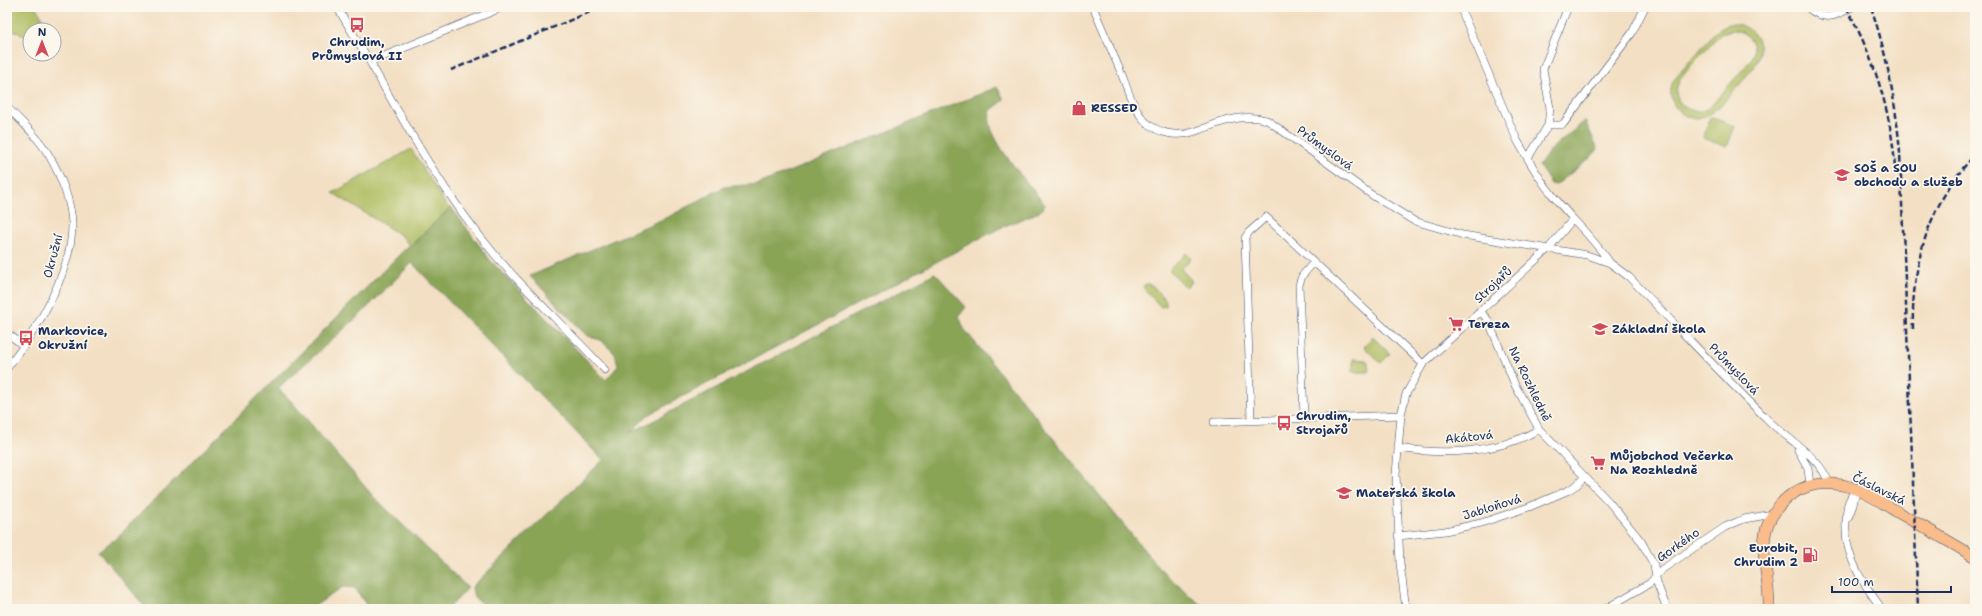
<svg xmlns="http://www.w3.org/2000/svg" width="1982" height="616" font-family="'Shantell Sans',sans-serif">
	<rect width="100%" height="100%" fill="#fbf7ec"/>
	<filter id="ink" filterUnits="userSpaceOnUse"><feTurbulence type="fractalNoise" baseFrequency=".025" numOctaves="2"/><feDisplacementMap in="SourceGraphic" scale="8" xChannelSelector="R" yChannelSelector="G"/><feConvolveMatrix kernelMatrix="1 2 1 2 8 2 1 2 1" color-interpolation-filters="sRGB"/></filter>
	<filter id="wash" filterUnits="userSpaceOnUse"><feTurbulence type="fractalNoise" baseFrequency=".012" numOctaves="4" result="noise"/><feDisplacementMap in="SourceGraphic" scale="16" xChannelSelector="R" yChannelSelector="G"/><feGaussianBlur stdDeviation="0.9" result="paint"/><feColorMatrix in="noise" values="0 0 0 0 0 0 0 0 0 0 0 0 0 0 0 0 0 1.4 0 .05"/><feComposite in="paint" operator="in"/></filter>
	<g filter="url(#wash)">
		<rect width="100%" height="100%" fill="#f3dfc3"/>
		<path fill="#adbc5f" stroke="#64765e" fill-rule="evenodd" d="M7,7H36L49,30H30V39L7,27Z
			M1729,24C1755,22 1768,48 1753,68C1737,86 1705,138 1678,110C1670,102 1669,91 1673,81L1715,32ZM1732,30C1748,30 1758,44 1752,59L1709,108C1693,117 1670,104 1678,84C1682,74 1712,42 1721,34C1724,32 1728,31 1732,30Z
			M1710,117L1735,126L1727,147L1703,138Z
			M411,149L449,209L410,246L402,236L333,193Z
			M1186,253L1191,258L1181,269L1192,281L1186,287L1169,270Z
			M1147,284L1153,286L1166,301V306L1161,307L1144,289V285Z
			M1373,337L1390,354L1381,363L1364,347Z
			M1353,359L1366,360L1368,363L1369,372H1353Z"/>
		<path fill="#8aa456" stroke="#526a5a" d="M997,87L1004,99C1000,106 991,107 990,114C984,137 1031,186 1045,205L1039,212L1000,228L648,415L630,433L935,273L966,307L959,316L964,329L1158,567L1192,598L1207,609H491L474,598L472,587L603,460L412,263L363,312L278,388L290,400L373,496L468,588L448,609H369L355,588L343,587L310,609H146C131,589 114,571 98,551L114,540L407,247L411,246L451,207L490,260L606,380L618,366L615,354L602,341L586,335L530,276L670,216L724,187L759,184Z
			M1585,121L1598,149L1590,158L1556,185L1551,184L1539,166L1551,149Z"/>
	</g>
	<g filter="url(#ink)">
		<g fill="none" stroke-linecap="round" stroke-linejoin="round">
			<g stroke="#3b496d" stroke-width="8">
				<path id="minor" d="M337,7L370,62L503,7
					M1093,7C1103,30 1112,52 1122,75C1128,91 1134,111 1147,123C1160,134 1178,137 1193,132C1218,124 1240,112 1267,120L1372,195L1414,221L1463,235L1587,255L1610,263L1629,277C1676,325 1721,374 1769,421C1788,440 1822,458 1829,484
					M1460,7L1517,140C1527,157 1537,176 1550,192C1569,217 1593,237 1610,263
					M1807,7C1824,22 1835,17 1852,7
					M370,62C408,130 446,197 496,256C530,296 570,331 605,370
					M7,107C23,123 39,138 50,157C61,176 71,202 72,223C73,271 36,332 7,368
					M1548,125H1561L1564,123L1632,33L1645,7
					M1528,158L1548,125L1550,108L1543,69L1568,7
					M1480,311L1488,320L1515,385L1539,429L1609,502L1641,541L1654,565L1657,583L1667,609
					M7,333L24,346
					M1304,418L1299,285L1302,276L1314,262
					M1251,420L1245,238L1249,232L1266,217L1423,364
					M1214,422L1401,415
					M1398,448C1443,455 1499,454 1539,429
					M1798,450L1808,468L1810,486
					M1856,489C1846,503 1847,507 1846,523C1844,557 1863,583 1882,609
					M1848,518L1853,505L1856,490
					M1398,536L1445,531L1481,523L1529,507L1569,490L1578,484L1584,477
					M1406,609L1400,563L1396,474L1401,415L1406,394L1423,364L1548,249L1573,219
					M1605,609L1650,583L1661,570L1725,527L1744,519L1773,514"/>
			</g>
			<g stroke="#3b496d" stroke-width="12">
				<path id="primary" d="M1769,609C1770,583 1760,555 1766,530C1770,516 1780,502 1792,494C1807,484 1824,482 1842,485C1862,489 1881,502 1899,513C1924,527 1950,542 1975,557"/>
			</g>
			<use href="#minor" stroke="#fff" stroke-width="7"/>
			<use href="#primary" stroke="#f9bc8a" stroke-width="11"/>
			<path stroke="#1b2f5e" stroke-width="2.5" stroke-dasharray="6 3" stroke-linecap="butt" d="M1846,7C1873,55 1892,113 1895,168
				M1871,7C1887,55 1896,103 1900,153L1918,609
				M451,70L602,7
				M1913,329C1911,265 1929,202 1975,155"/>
		</g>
	</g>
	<defs>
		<g id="bus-bare" transform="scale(1.2)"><path d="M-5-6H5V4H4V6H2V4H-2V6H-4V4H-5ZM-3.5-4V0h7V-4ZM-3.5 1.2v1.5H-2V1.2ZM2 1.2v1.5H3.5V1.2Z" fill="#d1495b" stroke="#fbf7ec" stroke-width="2.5" paint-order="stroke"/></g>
		<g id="shop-bare" transform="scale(1.2)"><path d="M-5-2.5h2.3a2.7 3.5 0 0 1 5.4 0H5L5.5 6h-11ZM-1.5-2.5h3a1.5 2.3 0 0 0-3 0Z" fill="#d1495b" stroke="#fbf7ec" stroke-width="2.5" paint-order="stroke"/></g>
		<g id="school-bare" transform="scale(1.2)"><path d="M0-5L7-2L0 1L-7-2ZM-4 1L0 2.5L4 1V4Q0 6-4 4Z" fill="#d1495b" stroke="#fbf7ec" stroke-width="2.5" paint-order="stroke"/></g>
		<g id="supermarket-bare" transform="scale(1.2)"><path d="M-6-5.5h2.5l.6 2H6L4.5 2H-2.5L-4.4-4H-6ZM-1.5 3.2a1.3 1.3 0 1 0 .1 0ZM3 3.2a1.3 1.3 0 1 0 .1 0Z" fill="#d1495b" stroke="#fbf7ec" stroke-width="2.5" paint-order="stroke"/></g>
		<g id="fuel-bare" transform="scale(1.2)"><path d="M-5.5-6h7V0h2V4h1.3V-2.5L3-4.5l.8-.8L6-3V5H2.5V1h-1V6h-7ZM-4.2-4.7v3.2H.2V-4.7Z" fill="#d1495b" stroke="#fbf7ec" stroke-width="2.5" paint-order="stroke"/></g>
	</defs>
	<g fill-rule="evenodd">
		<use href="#bus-bare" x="357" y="25"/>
		<use href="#shop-bare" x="1079" y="108"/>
		<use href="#school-bare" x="1842" y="175"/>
		<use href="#supermarket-bare" x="1456" y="324"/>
		<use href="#school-bare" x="1600" y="329"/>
		<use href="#bus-bare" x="26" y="338"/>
		<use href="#bus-bare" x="1284" y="423"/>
		<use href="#supermarket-bare" x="1598" y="463"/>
		<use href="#school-bare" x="1344" y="493"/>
		<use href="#fuel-bare" x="1810" y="555"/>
	</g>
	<g text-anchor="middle" stroke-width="3.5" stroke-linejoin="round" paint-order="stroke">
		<g font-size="12" font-weight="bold" fill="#1b2f5e" stroke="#fbf7ec" text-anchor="start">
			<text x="357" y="46" text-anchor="middle">Chrudim,<tspan x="357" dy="14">Průmyslová II</tspan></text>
			<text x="1091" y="112">RESSED</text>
			<text x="1854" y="172">SOŠ a SOU<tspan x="1854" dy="14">obchodu a služeb</tspan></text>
			<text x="1468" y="328">Tereza</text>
			<text x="1612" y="333">Základní škola</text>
			<text x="38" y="335">Markovice,<tspan x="38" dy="14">Okružní</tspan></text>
			<text x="1296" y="420">Chrudim,<tspan x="1296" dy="14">Strojařů</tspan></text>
			<text x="1610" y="460">Můjobchod Večerka<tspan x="1610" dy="14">Na Rozhledně</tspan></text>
			<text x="1356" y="497">Mateřská škola</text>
			<text x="1798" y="552" text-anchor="end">Eurobit,<tspan x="1798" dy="14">Chrudim 2</tspan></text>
		</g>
		<g font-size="12" fill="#1b2f5e" stroke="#fbf7ec">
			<text transform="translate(1325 148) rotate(36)" y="4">Průmyslová</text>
			<text transform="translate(53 256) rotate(-75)" y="4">Okružní</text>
			<text transform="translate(1493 285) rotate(-43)" y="4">Strojařů</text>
			<text transform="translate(1734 369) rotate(46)" y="4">Průmyslová</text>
			<text transform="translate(1530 384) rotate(64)" y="4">Na Rozhledně</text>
			<text transform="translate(1469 437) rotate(-6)" y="4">Akátová</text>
			<text transform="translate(1879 489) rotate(26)" y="4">Čáslavská</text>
			<text transform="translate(1492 507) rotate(-17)" y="4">Jabloňová</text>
			<text transform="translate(1678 545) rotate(-35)" y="4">Gorkého</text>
		</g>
	</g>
	<rect width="1982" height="616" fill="none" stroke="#fbf7ec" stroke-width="24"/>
	<g transform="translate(42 42)"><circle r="19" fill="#fbf7ec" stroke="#a1a7b3"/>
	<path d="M0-3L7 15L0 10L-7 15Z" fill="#d1495b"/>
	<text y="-6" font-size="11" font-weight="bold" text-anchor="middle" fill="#1b2f5e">N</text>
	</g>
	<path d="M1832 586v6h119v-6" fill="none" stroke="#1b2f5e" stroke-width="2"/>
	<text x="1838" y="586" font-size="12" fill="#1b2f5e" stroke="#fbf7ec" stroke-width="3" paint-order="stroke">100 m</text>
</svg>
